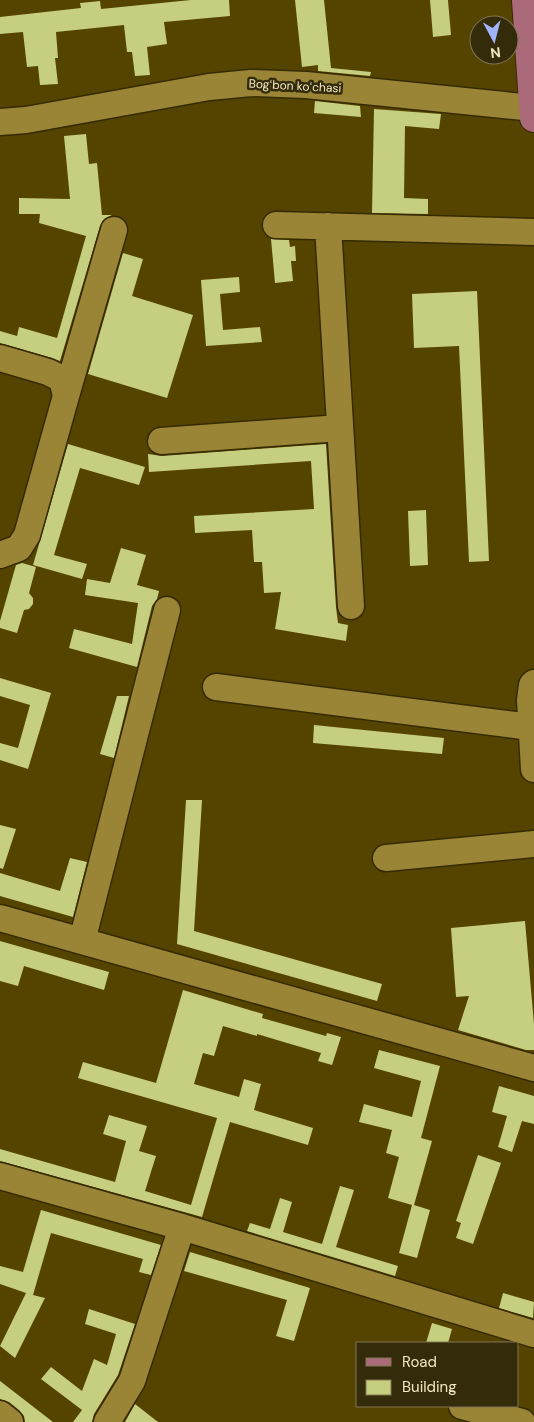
<svg xmlns="http://www.w3.org/2000/svg" width="534" height="1422" font-family="'DM Sans',sans-serif">
	<rect width="100%" height="100%" fill="#544400"/>
	<path fill="#c6ce80" d="M191,0H229L230,16L164,22L167,44L147,47L150,75L135,76L132,52H127L124,25L56,32L58,58H55L58,84L40,85L38,66L27,67L23,32L0,34V17L81,8L80,3L100,1L101,9Z
		M295,0H324L331,68L371,72L370,76L318,71V65L302,67Z
		M430,0H448L451,35L433,37Z
		M315,101L360,106L361,117L314,113Z
		M374,109L441,114L439,129L405,126L404,198L428,199V214L372,213Z
		M86,134L89,164L97,163L102,215H112L104,219L100,226L60,361L52,358L0,343V331L17,336L19,327L57,338L86,236L39,223L40,214H19V198L70,199L64,136Z
		M271,239L289,240L290,247L295,246L296,261H291L293,281L275,283Z
		M123,253L143,259L132,296L193,315L167,398L88,374Z
		M239,277L240,292L220,294L223,330L260,327L262,342L206,346L201,280Z
		M477,291L489,561L469,562L459,346L414,348L412,294Z
		M68,444L145,467L139,485L80,468L54,555L87,564L82,579L33,565Z
		M326,444L336,607L338,623L348,625L346,641L275,629L281,592L264,593L262,562H254L252,530L195,533L194,516L314,509L311,461L149,472L148,454L162,456Z
		M426,510L428,565L410,566L408,511Z
		M121,548L146,555L137,585L159,591L157,599L152,606L137,667L69,648L74,629L132,644L138,603L85,595L87,579L110,583Z
		M22,563L36,567L29,593L33,598V604L29,609L24,610L17,633L0,628V621L16,565Z
		M0,678L51,693L28,769L0,760V743L18,748L30,705L0,696Z
		M117,696H129L114,758L100,754Z
		M314,725L444,738L442,754L313,743Z
		M186,800H202L194,931L382,984L377,1001L177,944Z
		M0,825L16,829L3,869L0,868Z
		M70,858L87,862L73,917L0,896V873L60,891Z
		M525,921L534,1024V1050H526L458,1030L469,996L456,997L451,928Z
		M0,941L109,972L104,990L24,966L18,986L0,981Z
		M183,990L263,1014L262,1018L326,1036L327,1033L341,1037L332,1065L318,1061L321,1053L277,1040L257,1034V1036L223,1026L214,1056L203,1053L194,1084L239,1097L244,1079L261,1084L254,1110L313,1128L308,1145L230,1122L202,1217L0,1161V1149L115,1182L126,1141L103,1134L109,1115L147,1126L139,1151L156,1156L145,1191L191,1205L217,1118L78,1078L83,1062L156,1083Z
		M379,1050L440,1066L421,1138L432,1141L414,1205L430,1210L417,1258L399,1253L412,1205L388,1198L399,1157L386,1153L392,1130L359,1122L364,1104L412,1117L421,1081L374,1068Z
		M499,1086L534,1096V1124L522,1121L512,1152L498,1147L507,1116L492,1112Z
		M478,1155L501,1163L473,1244L456,1238L461,1223L456,1221Z
		M340,1186L354,1190L336,1247L398,1266L395,1276L247,1231L250,1223L270,1229L280,1198L292,1202L283,1232L322,1244Z
		M41,1210L161,1245L151,1275L139,1272L143,1259L51,1233L33,1295L45,1298L15,1358L0,1346L26,1293L0,1284V1266L23,1272Z
		M190,1252L310,1288L294,1341L276,1336L287,1300L184,1271Z
		M503,1293L534,1302L533,1318L499,1308Z
		M89,1309L135,1324L118,1375L94,1414L92,1422H73L82,1410L41,1379L51,1367L82,1391L94,1359L107,1365L116,1334L85,1324Z
		M432,1323L452,1329L448,1343H426Z
		M0,1381L53,1422H25L24,1416L19,1410L9,1402L0,1399Z
		M135,1404L158,1422H125Z"/>
	<g fill="none" stroke-linecap="round" stroke-linejoin="round">
		<g stroke="#362b00" stroke-width="29">
			<path id="minor" d="M0,122L26,120L209,87L251,83L306,85L533,108
				M276,225L534,232
				M328,226L351,606
				M0,358L48,372L62,379L66,396L27,535L19,548L0,555
				M66,396L114,230
				M161,441L340,428
				M534,683L532,685L530,700L534,769
				M216,687L531,727
				M386,858L534,844
				M0,918L534,1068
				M82,941L167,610
				M0,1176L182,1227L534,1334
				M462,1406L522,1422
				M0,1414L10,1422
				M107,1422L132,1381L182,1227"/>
		</g>
		<g stroke="#362b00" stroke-width="30">
			<path id="major" d="M526,0L534,118"/>
		</g>
		<use href="#minor" stroke="#9a8436" stroke-width="26"/>
		<use href="#major" stroke="#ab6a7a" stroke-width="28"/>
	</g>
	<g text-anchor="middle" stroke-width="5" stroke-linejoin="round" paint-order="stroke">
		<g font-size="12" fill="#f2e7c1" stroke="#342b0a">
			<text transform="translate(295 86) rotate(3)" y="4">Bogʻbon koʻchasi</text>
		</g>
	</g>
	<rect x="356" y="1342" width="162" height="65" fill="#342b0a" stroke="#807653"/>
	<rect x="366" y="1358" width="25" height="8" fill="#ab6a7a" stroke="#807653"/>
	<text x="402" y="1367" font-size="15" fill="#f2e7c1">Road</text>
	<rect x="366" y="1380" width="25" height="15" fill="#c6ce80" stroke="#807653"/>
	<text x="402" y="1392" font-size="15" fill="#f2e7c1">Building</text>
	<g transform="translate(494 40) rotate(173)"><circle r="24" fill="#342b0a" stroke="#807653"/>
	<path d="M0-4L9 19L0 12L-9 19Z" fill="#a1b3fd"/>
	<text y="-8" font-size="14" font-weight="bold" text-anchor="middle" fill="#f2e7c1">N</text>
	</g>
</svg>
